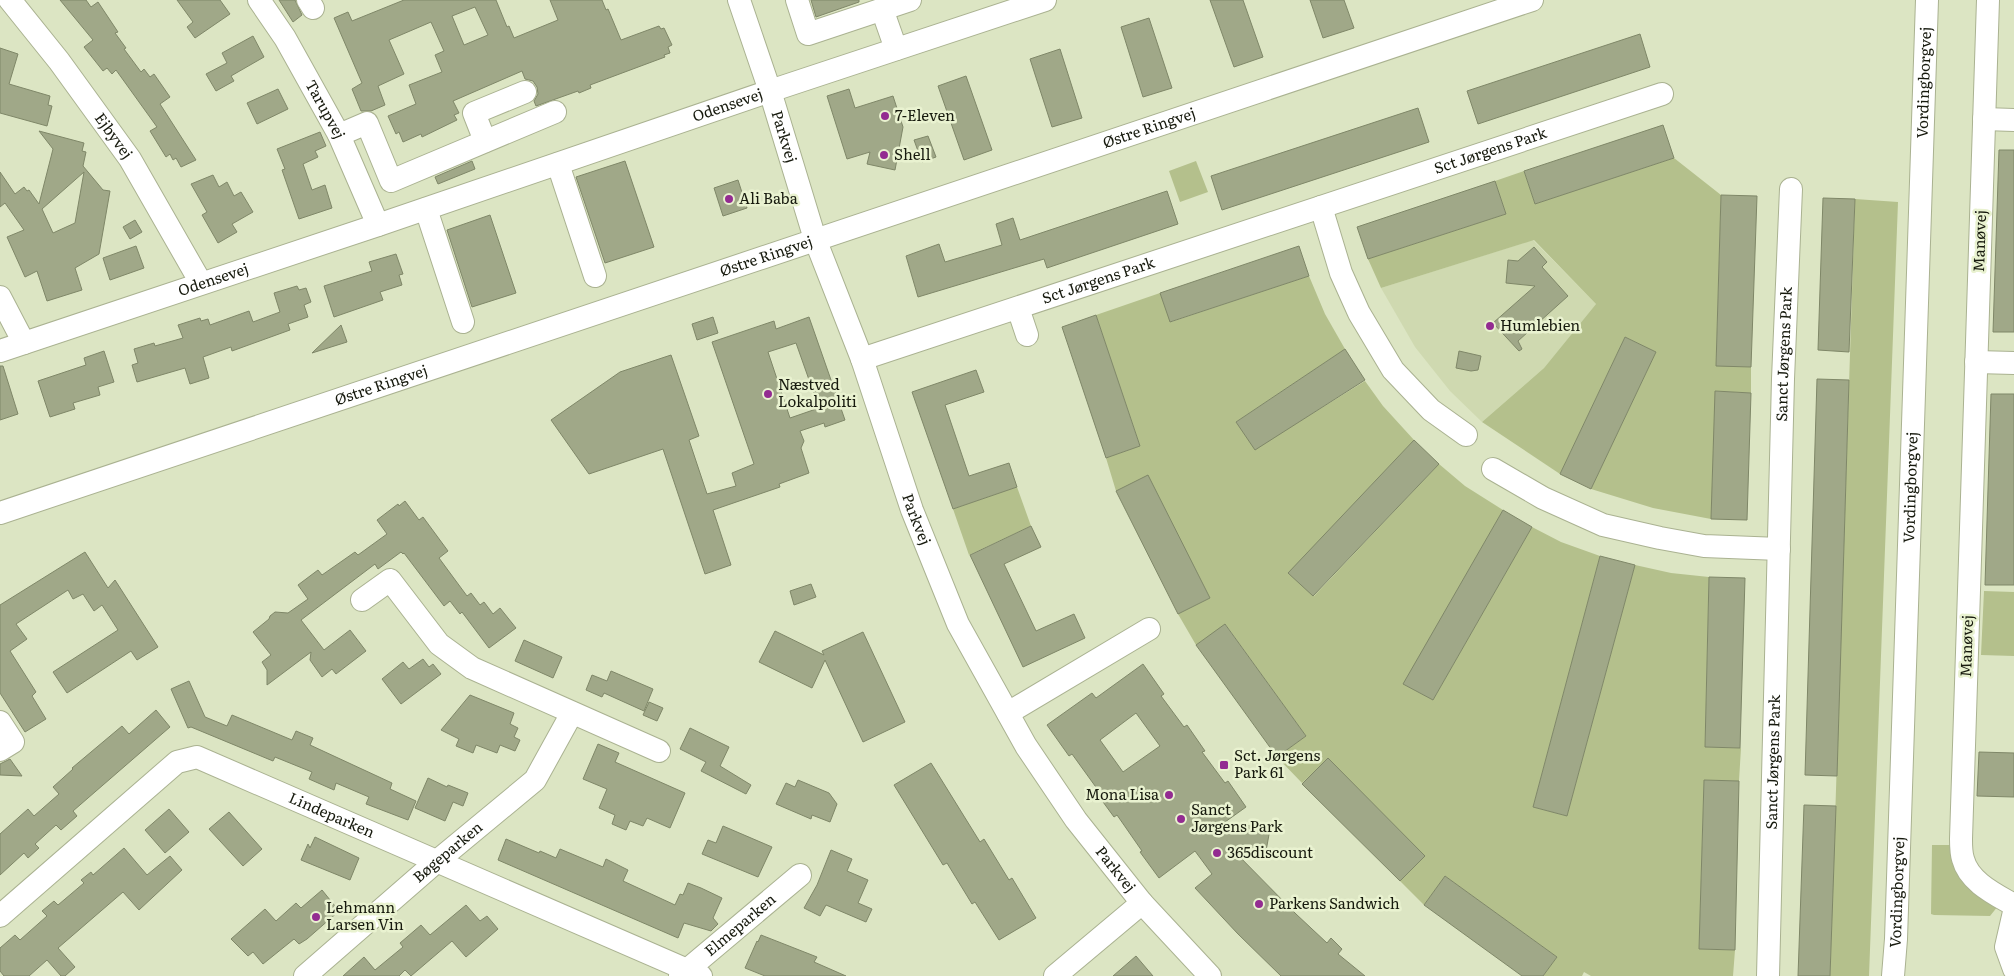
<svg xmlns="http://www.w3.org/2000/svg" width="2014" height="976" font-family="Literata,serif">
	<rect width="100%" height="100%" fill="#dce5c3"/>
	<path fill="#cfd9b0" d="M1533,240L1596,304L1544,368L1482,422L1450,391L1415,347L1381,288Z"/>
	<path fill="#b4c08c" d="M1674,158L1721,195L1716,365L1751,367V393L1716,391L1711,519L1653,508L1591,489L1656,352L1625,337L1560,474L1482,422L1544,368L1596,304L1534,240L1381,288L1368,259L1506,214L1495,181L1524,171L1535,204Z
		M1196,161L1208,192L1180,202L1169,171Z
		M1855,199L1898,202L1869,976H1830Z
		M1309,276L1325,314L1345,349L1236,422L1255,449L1365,381L1383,406L1414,440L1289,573L1314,596L1439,464L1465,486L1503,510L1404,684L1433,700L1532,527L1561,542L1600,556L1533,807L1567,816L1635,565L1671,573L1709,577L1705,747L1741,748L1739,781L1704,780L1699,949L1735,950L1733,976H1591L1584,972L1582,976H1543L1557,957L1445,876L1424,905L1400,881L1425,856L1328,759L1302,783L1277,757L1306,736L1226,625L1196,645L1178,614L1210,598L1148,476L1116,491L1106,458L1140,446L1096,315L1160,293L1171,322Z
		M1017,487L1031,526L969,555L953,509Z
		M1984,591L2014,592V656L1981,655Z
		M1932,845H1955L1998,906L1990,916L1934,915L1931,914Z"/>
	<path fill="#a0a888" stroke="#7f8768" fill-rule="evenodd" d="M60,0H86L91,7L98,2L118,32L115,33L126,48L124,49L141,72L144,69L150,77L154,74L170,97L160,104L196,160L181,167L176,158L173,160L170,154L166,157L150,131L157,127L116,70L112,74L107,68L103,71L84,47L93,40Z
		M177,0H220L230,14L195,38L187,27L193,22Z
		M279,0H295L302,15L293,22Z
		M404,0H496L507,27L509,26L514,38L558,20L550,0H602L606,10L608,9L621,40L659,26L661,29L664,28L672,45L668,47L670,53L664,55L665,57L590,85L591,88L579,93L578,91L536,106L534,101L538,94L537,87L533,81L525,79L522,71L453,101L459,113L454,115L457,120L422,137L421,134L403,142L399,132L396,134L388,116L416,104L409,85L442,72L435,55L444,51L431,22L389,40L404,74L378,86L385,105L371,111H361L352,89L362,83L334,18L348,12L352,21ZM475,7L488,35L464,45L452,16Z
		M811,0H859V2L816,17Z
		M1210,0H1243L1263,57L1234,67Z
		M1310,0H1344L1354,28L1323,38Z
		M1149,18L1172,88L1143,97L1121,27Z
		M1640,34L1650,67L1478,124L1467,91Z
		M253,36L264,57L231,76L234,81L216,91L206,74L227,63L222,53Z
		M0,48L18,54L9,84L50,96L48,105L52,106L47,126L0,113Z
		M1060,49L1082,118L1052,127L1030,59Z
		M966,76L992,150L964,160L938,86Z
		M278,89L288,109L257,124L247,103Z
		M849,89L855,108L893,96L903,127L895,170L867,164L870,152L847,159L827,96Z
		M1418,108L1429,142L1222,210L1211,176Z
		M1663,125L1674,158L1535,204L1524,171Z
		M39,131L84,143L82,151L86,152L83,166L103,190L110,191L99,254L75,268L82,290L47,301L37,271L25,277L7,237L24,230L5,203L0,207V172L15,194L24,187L27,191L29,190L39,204L53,149ZM84,172L75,223L53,233L42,209Z
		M320,132L326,146L315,151L318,157L303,164L312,190L325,185L332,208L299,219L282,170L285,169L277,149Z
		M928,136L936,157L922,162L914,140Z
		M1999,150H2014V332H1993Z
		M472,161L475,169L438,184L435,177Z
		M625,161L654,247L605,263L576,177Z
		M213,175L219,187L227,182L234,196L241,192L253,212L232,224L237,232L218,243L202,215L207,212L191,184Z
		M738,180L747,208L723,216L714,188Z
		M1495,181L1506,214L1368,259L1357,227Z
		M1167,191L1178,224L1047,268L1044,259L918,297L906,256L939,244L945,262L1002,245L996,224L1013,218L1020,240Z
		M1721,195L1757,196L1751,367L1716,366Z
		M1823,198L1855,199L1849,352L1818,350Z
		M490,215L516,293L472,307L447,230Z
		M135,220L142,232L130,239L123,227Z
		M136,246L144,268L110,280L103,258Z
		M1299,246L1309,276L1170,322L1160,293Z
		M1534,247L1547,262L1542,267L1568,296L1518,341L1522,349L1519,351L1493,323L1535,286L1506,283L1508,260L1518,261Z
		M396,254L403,274L399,275L402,285L380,292L383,300L334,317L324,286L372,271L369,262Z
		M297,286L299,290L306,288L311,302L304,305L308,317L288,324L290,330L232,351L231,347L203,357L209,378L190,384L185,368L137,382L132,365L138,363L134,349L154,343L155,346L183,338L178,325L200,318L201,321L208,319L210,325L249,311L253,322L280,312L274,293Z
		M1096,315L1140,446L1106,458L1062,327Z
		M713,317L718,333L697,340L692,324Z
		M809,317L845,420L825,427L824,423L800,431L804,441L801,448L809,473L779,484L780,487L713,510L731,565L705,574L663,449L589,474L551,420L620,372L671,355L699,436L689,440L707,494L736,486L732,473L754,464L712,342L774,321L776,329ZM796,343L819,408L790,418L768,352Z
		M341,325L347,342L312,353Z
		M1625,337L1656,352L1591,489L1560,474Z
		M1345,349L1365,380L1255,450L1236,422Z
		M104,351L114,382L98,387L100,395L73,403L75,409L50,417L38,381L86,365L84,358Z
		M1459,351L1481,356L1478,370L1471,371L1456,368Z
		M0,366H3L18,414L0,420Z
		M976,370L984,392L945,405L969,476L1009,463L1017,487L953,509L912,392Z
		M1817,379L1849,380L1837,776L1805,775Z
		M1715,391L1751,393L1747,520L1711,519Z
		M1991,394H2014V585H1985Z
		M1414,440L1439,464L1313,596L1288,573Z
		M1148,475L1210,598L1178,614L1116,491Z
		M405,501L419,520L423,517L448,551L439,558L467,596L471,593L480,605L484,602L493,614L500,608L516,628L489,648L462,612L460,614L450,601L444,606L404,553L403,554L401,552L378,569L375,564L301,620L324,650L350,630L366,651L336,674L332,669L322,677L310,660L311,652L267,685V670L262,662L271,655L253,632L269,619L270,616L275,612L288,613L308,599L298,585L318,570L322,575L355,552L358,555L387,534L377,520L398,504L399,506Z
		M1503,510L1532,527L1433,700L1403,684Z
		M1031,526L1041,547L1004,564L1036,631L1074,614L1085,638L1023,667L970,555Z
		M85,552L108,588L115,580L158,647L137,660L131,651L67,693L53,672L118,630L102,605L94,611L83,594L73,599L68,590L16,624L27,639L10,651L36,692L32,696L46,719L25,732L0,693V605Z
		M1600,556L1635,565L1567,816L1533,807Z
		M1709,577L1745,578L1740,748L1705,747Z
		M811,584L816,597L794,605L790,591Z
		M1225,624L1306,736L1277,757L1196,645Z
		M775,631L824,655L822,651L863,632L905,722L863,742L825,660L812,688L759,662Z
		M524,640L562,657L553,678L515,661Z
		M423,659L429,667L433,664L441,674L401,704L382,679L403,662L409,669Z
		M1143,664L1164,694L1161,696L1184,727L1187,725L1205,751L1202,752L1225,783L1228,781L1246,807L1225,822L1270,829L1266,851L1229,846L1296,914L1327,943L1331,938L1342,949L1338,954L1365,976H1281L1238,934L1195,888L1212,874L1195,851L1159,878L1140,852L1142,851L1117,815L1114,817L1095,791L1098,790L1072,754L1069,756L1047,725L1092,693L1096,698ZM1136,713L1160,746L1123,772L1100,740Z
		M611,671L653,689L644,711L604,693L602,697L586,690L592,675L607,681Z
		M189,681L205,717L227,726L232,715L292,740L296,731L313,738L310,745L392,783L390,789L416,801L408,820L366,804L369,797L336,783L334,790L309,779L312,772L275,757L273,761L191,727L188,728L171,689Z
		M470,695L514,713L510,724L518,728L514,737L520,740L515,751L500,745L497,753L476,745L473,753L456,746L459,739L441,730Z
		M649,702L663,708L657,721L643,715Z
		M156,710L170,727L73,811L77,816L61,830L56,825L35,844L39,848L28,858L24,853L0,875V834L28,809L34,816L59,794L53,787L73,769L72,768L122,726L129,734Z
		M690,728L729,747L720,766L751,785L746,794L701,771L706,762L680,749Z
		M598,744L619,753L615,762L685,793L670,828L647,818L643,826L630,821L626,830L612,824L615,815L599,808L607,789L583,779Z
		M1979,752L2014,753V797L1977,796Z
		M1328,758L1425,856L1400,881L1302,784Z
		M10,759L22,776L0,775V764Z
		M931,763L980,842L984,839L1009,880L1012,878L1036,918L999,940L975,902L972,904L947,863L943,865L894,785Z
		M428,778L447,787L448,785L468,793L463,806L453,802L445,821L415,808Z
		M798,780L829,793L837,804L830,822L812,815L811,819L776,804L786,783L795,787Z
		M1704,780L1739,781L1735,950L1699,949Z
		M1804,805L1836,806L1830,976H1798Z
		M169,809L189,832L165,853L145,830Z
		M229,812L262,849L243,866L209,829Z
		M723,826L772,847L758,877L702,854L708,840L716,843Z
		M315,837L359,858L350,880L301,860L308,844L310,848Z
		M506,839L539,853L540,851L556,858L560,849L603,867L606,859L628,870L623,881L675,905L680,894L683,895L688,883L701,888L722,898L713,918L718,924L711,931L684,923L678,938L498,860Z
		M124,848L147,875L170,856L182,870L139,910L123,892L58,948L75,967L65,976H61L47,960L29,976H4L0,971V948L15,935L20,940L47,916L42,911L54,901L58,905L84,883L81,880L91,872L93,875Z
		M831,850L852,859L847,871L868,880L858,903L872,909L866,922L826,905L820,916L804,908L817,885Z
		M1445,876L1557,957L1543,976H1522L1424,905Z
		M322,890L339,911L307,939L299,944L294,939L263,964L253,952L248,956L231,939L265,909L276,921L296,903L301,908Z
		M466,905L480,921L487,916L498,929L466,957L452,941L411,976L405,970L399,976H343L364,957L375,970L403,947L400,943L421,925L430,935Z
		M761,935L817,957L814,962L846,976H765L745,968L757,941L758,942Z
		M1136,956L1153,976H1113Z"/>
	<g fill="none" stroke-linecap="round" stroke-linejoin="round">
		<g stroke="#aab291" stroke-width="24">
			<g id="minor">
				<path id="s1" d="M10,0L59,61L130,159L201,283"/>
				<path id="s2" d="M259,0L285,38L339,135L378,225"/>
				<path d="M308,0L313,8"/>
				<path id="s3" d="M739,0L770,91L815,239L862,359L912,510L958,624L1026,746L1076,820L1142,903L1210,976"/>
				<path d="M797,0L808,34L910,0"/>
				<path d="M1988,0L1961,839C1961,846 1961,853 1963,859C1969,882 1995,894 2014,905"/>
				<path d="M882,9L896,49"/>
				<path d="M1984,119L2014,120"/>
				<path d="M339,135L367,123L391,181L555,112"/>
				<path d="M485,141L474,113L525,92"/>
				<path d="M558,164L595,276"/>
				<path d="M1321,207L1341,273L1359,313L1393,370L1431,410L1466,435"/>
				<path d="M426,209L463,322"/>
				<path d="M0,297L24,343"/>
				<path d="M1018,308L1027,335"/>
				<path id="s4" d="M0,351L378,225L770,91L1045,0"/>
				<path id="s5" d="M862,359L1662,94"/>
				<path d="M1976,362L2014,363"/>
				<path d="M1493,469L1543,498L1603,525L1660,538L1704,546L1779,549"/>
				<path id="s6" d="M0,513L1532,0"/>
				<path d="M362,600L390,580L439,644L472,668L659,751"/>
				<path d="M1008,713L1149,629"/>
				<path d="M0,722L13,742L0,750"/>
				<path d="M2014,912L2006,947L2014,969"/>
				<path id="s7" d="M0,916L177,762L197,757L701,976"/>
				<path id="s8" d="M305,976L436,862L535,780L572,713"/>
				<path id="s9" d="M680,976L800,875"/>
				<path d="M1055,976L1142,903"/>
				<path id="s10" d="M1768,976L1783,379L1791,189"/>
				<path id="s11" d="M1893,976L1896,939L1927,0"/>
			</g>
		</g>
		<use href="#minor" stroke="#fff" stroke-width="22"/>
	</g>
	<g fill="#932c91" stroke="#e9f2d0" stroke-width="2">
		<circle cx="885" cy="116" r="5"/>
		<circle cx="884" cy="155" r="5"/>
		<circle cx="729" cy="199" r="5"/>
		<circle cx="1490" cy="326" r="5"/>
		<circle cx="768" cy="394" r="5"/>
		<rect x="1219" y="760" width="10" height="10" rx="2.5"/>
		<circle cx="1169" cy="795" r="5"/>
		<circle cx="1181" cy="819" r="5"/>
		<circle cx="1217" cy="853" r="5"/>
		<circle cx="1259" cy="904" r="5"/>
		<circle cx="316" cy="917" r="5"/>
	</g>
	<g text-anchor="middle" stroke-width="5" stroke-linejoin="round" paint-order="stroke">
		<g font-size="15" fill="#171a0e" stroke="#e9f2d0">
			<text dy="5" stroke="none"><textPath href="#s11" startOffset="894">Vordingborgvej</textPath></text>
			<text dy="5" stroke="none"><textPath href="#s4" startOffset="768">Odensevej</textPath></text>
			<text dy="5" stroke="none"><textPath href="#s2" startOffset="128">Tarupvej</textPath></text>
			<text dy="5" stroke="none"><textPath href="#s6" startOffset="1212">Østre Ringvej</textPath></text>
			<text dy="5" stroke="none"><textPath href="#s1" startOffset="171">Ejbyvej</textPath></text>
			<text dy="5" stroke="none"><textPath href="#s3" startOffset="144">Parkvej</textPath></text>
			<text dy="5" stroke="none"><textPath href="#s5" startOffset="662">Sct Jørgens Park</textPath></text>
			<text transform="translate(1980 241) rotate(-88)" y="5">Manøvej</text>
			<text dy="5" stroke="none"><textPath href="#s6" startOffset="808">Østre Ringvej</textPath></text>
			<text dy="5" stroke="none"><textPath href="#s4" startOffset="225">Odensevej</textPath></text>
			<text dy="5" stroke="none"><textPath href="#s5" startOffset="249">Sct Jørgens Park</textPath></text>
			<text dy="5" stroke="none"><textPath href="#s10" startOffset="622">Sanct Jørgens Park</textPath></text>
			<text dy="5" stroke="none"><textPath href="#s6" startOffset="402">Østre Ringvej</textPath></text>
			<text dy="5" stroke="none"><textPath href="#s11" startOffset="489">Vordingborgvej</textPath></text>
			<text dy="5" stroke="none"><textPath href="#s3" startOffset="549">Parkvej</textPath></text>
			<text transform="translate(1967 646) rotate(-88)" y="5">Manøvej</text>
			<text dy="5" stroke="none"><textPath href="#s10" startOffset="214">Sanct Jørgens Park</textPath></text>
			<text dy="5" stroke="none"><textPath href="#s7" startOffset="402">Lindeparken</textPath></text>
			<text dy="5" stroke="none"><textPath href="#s8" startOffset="189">Bøgeparken</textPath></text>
			<text dy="5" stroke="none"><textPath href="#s3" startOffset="954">Parkvej</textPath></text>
			<text dy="5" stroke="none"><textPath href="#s11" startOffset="84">Vordingborgvej</textPath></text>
			<text dy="5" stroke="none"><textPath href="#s9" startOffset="79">Elmeparken</textPath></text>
		</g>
		<g font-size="15" fill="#171a0e" stroke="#e9f2d0" text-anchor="start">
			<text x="895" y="121">7-Eleven</text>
			<text x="894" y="160">Shell</text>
			<text x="739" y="204">Ali Baba</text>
			<text x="1500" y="331">Humlebien</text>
			<text x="778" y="390">Næstved<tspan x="778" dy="17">Lokalpoliti</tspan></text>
			<text x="1234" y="761">Sct. Jørgens<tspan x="1234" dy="17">Park 61</tspan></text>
			<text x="1159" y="800" text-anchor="end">Mona Lisa</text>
			<text x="1191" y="815">Sanct<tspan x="1191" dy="17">Jørgens Park</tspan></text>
			<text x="1227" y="858">365discount</text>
			<text x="1269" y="909">Parkens Sandwich</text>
			<text x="326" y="913">Lehmann<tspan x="326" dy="17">Larsen Vin</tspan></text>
		</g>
	</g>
</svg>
